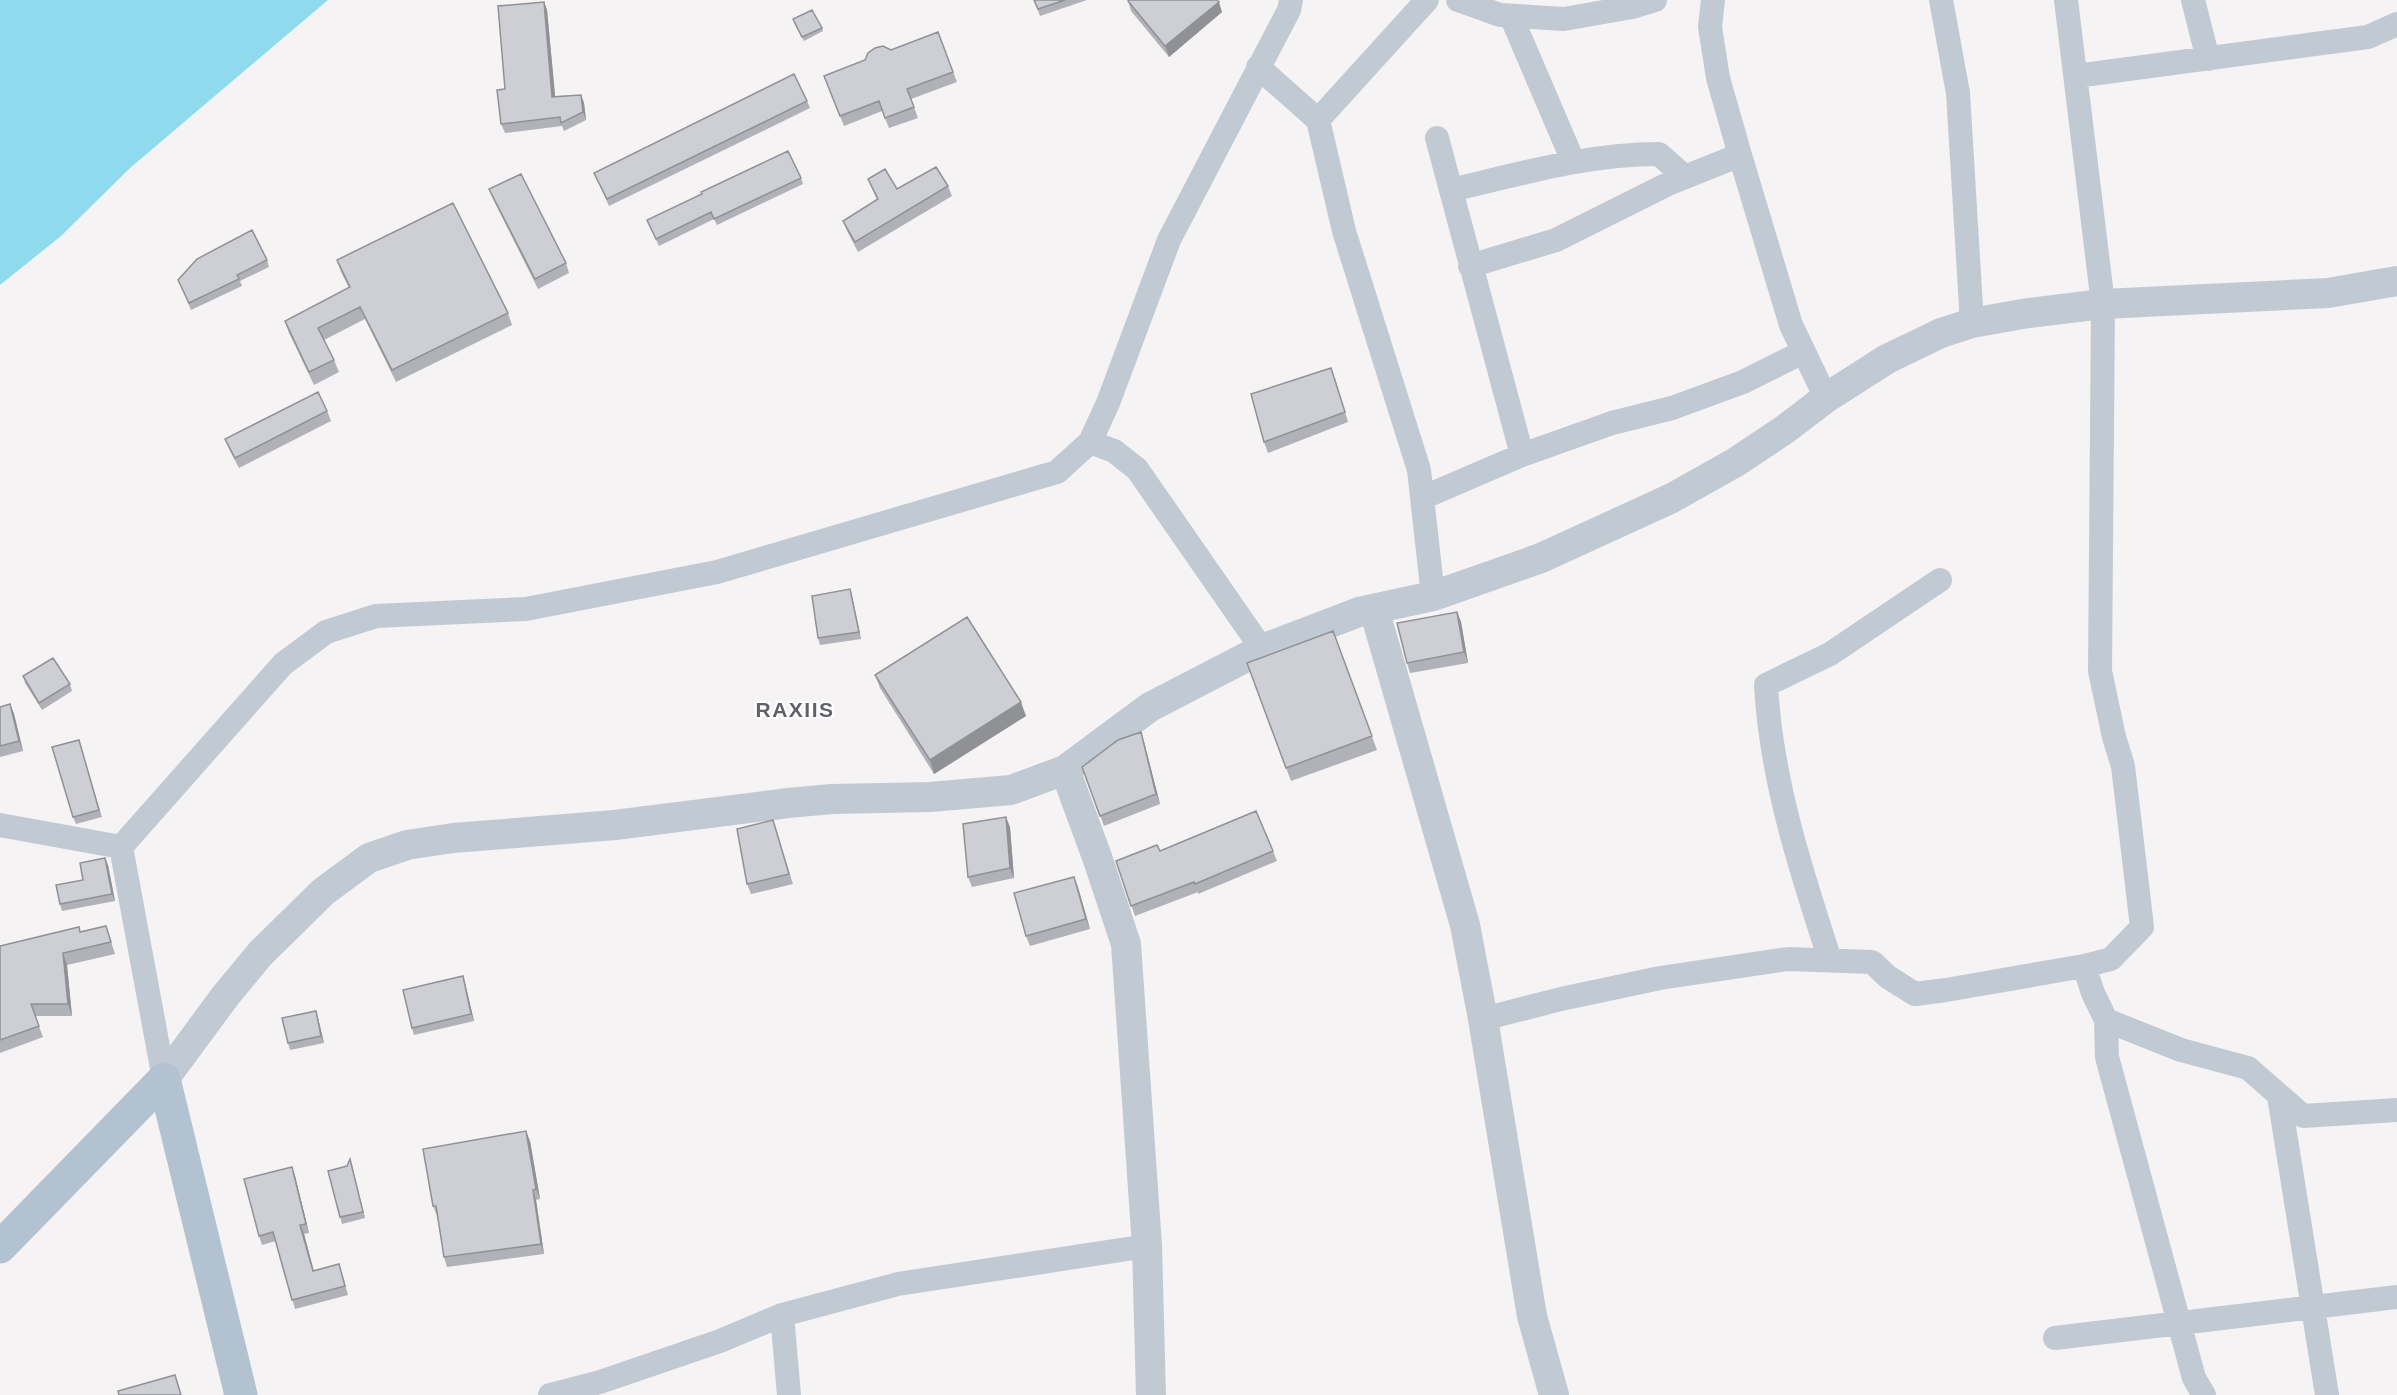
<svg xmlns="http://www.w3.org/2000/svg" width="2397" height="1395" font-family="Helvetica,sans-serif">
	<rect width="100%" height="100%" fill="#f5f3f3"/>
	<path fill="#90daee" d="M0,0H328L130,168L61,236L0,285Z"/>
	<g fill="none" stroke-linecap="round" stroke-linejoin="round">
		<path stroke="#c1cad2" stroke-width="24" d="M1458,0L1500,15L1564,19L1632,7L1655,0
			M1713,0L1710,27L1718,78L1740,155L1791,325L1826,398
			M1941,0L1958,93L1972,323
			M2193,0L2208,59
			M1511,16L1573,161
			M1258,67L1318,120L1344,231L1419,470L1433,596
			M2076,76L2368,37L2397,24
			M1318,120L1427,0
			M1437,138L1522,455
			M1451,190C1520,174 1587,154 1659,154L1685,177
			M1470,266L1556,240L1670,183L1740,155
			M1090,442L1114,451L1137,469L1262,649
			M1422,498L1522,455L1612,423L1672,408L1743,382L1803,352
			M0,825L121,847
			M121,847L283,664L326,632L376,616L526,609L717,572L1057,472L1090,442L1108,403L1169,240L1289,10L1291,0
			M121,847L164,1079
			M1830,960C1801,871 1771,779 1766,685L1830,654L1940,580
			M2084,966L2093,993L2106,1020L2181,1050L2248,1068L2303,1116L2397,1110
			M1483,1019L1561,999L1660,978L1788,959L1872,962L1888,977L1915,994L1946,990L2084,966L2111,959L2142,927L2123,766L2114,737L2100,671L2103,304L2066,0
			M2106,1020L2107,1057L2194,1378L2204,1395
			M2279,1096L2327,1395
			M782,1315L789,1395
			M2055,1338L2397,1297
			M550,1395L600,1382L720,1341L782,1315L898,1284L1147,1246"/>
		<path stroke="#c1cad2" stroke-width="30" d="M1374,609L1465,925L1483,1019L1532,1316L1554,1395
			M1065,770L1097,857L1126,944L1147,1246L1151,1395
			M164,1079L226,995L260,954L323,892L369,858L407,845L453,838L615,825L788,803L832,799L930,797L1011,790L1065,770L1150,707L1262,649L1359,612L1433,596L1541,558L1672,498L1736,462L1784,430L1826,398L1887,359L1941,333L1972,323L2028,313L2103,304L2328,293L2397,281"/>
		<path stroke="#b3c2d1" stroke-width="33" d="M164,1079L241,1395
			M0,1247L164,1079"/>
	</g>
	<path fill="#b0b2b7" d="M1034,0H1087L1040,16Z
		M1128,1L1222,12L1169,57L1131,11Z
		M544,2L547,10L555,96L581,95L584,103L586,120L564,131L562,126L505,133L501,124L505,89Z
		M794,23L822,28L823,31L804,41Z
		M938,32L957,82L911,99L918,118L889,128L882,111L844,126L824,76Z
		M807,101L810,108L609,206L594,173Z
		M801,178L803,184L717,225L714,219L659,246L647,220Z
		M868,179L897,189L948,186L952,196L858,252L847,231L843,221L877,200Z
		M489,189L566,263L569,273L538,289L493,199Z
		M267,260L269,267L240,281L242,286L191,310L178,280Z
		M337,260L508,313L512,325L396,382L365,319L324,340L334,360L339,372L314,385L289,333L285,321L349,288L341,272Z
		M1335,378L1348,422L1268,453L1264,442Z
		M327,411L331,421L239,468L229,449L225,439Z
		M852,596L861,639L820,645L818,638Z
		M1457,612L1461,622L1468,663L1410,673L1407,663Z
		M1333,631L1377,750L1291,781L1247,663Z
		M875,675L1026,716L934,774L880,688Z
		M23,676L70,684L72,691L42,710L25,683Z
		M10,704L14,714L23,751L0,757V707Z
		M79,740L102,817L76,824L73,817Z
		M1144,742L1160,804L1104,826L1082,767Z
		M773,820L793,884L751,894L747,884Z
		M1010,827L1014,878L972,887L968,877Z
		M1160,851H1273L1277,861L1198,894V892L1135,916L1116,861Z
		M108,865L115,901L62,911L60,904L83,880Z
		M1074,877L1090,929L1030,946L1026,936Z
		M106,926L115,954L67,965L72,1016H35L43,1037L0,1053V946L80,932Z
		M463,976L465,983L474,1021L414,1035L412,1028Z
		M318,1018L324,1043L290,1050L288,1043Z
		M530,1141L540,1199L536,1200L544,1254L447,1267L444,1257L437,1216L433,1206Z
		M350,1159L365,1218L342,1224L340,1217Z
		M295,1176L309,1233L304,1234L314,1271L342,1273L348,1295L295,1309L276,1241L262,1245L259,1236Z"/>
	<path fill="#909195" d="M544,2L547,10L556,105L552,97Z
		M1219,2L1222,12L1169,57L1165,46Z
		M581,95L584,103L586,120L583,112Z
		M850,589L852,596L861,639L859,632Z
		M1457,612L1461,622L1468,663L1464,652Z
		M1021,702L1026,716L934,774L930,760Z
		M10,704L14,714L23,751L19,741Z
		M1141,732L1144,742L1160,804L1156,794Z
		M1006,817L1010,827L1014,878L1010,868Z
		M105,858L108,865L115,901L112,894Z
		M1074,877L1078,887L1090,929L1086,919Z
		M63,953L67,965L72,1016L68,1004Z
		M463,976L465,983L474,1021L471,1014Z
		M316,1011L318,1018L324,1043L321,1036Z
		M526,1131L530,1141L540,1199L536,1189Z
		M350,1159L352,1166L365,1218L363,1212Z
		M292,1167L295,1176L309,1233L306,1224Z
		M533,1190L536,1200L544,1254L541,1244Z
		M300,1225L304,1234L316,1280L313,1271Z"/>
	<path fill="#cdcfd5" stroke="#909195" stroke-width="1.5" d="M1034,0H1065L1038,9Z
		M1129,0H1217L1219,2L1165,46L1128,1Z
		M544,2L552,97L581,95L583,112L561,123L560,117L501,124L497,90L505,89L498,6Z
		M812,10L822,28L802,37L793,19Z
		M938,32L953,72L907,89L914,107L885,118L879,101L840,116L824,76L865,60L868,53L875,48L883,46L891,50Z
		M794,74L807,101L607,199L594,173Z
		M788,151L801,178L714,219L711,212L656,239L647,220L702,194L701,192Z
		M936,167L948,186L855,242L843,221L878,199L868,179L885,169L897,189Z
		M521,174L566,263L535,279L489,189Z
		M453,203L508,313L392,370L360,307L318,328L334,360L309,372L285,321L350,287L337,260Z
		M252,230L267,260L237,275L239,279L189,303L178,280L197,259Z
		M1331,368L1345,412L1264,442L1251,394Z
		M318,392L327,411L235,458L225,439Z
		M850,589L859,632L818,638L812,596Z
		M1457,612L1464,652L1407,663L1397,623Z
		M967,617L1021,702L930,760L875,675Z
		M1333,631L1372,736L1286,768L1247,663Z
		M53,658L70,684L39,703L23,676Z
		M10,704L19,741L0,746V707Z
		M1141,732L1156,794L1100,816L1082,767L1118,740Z
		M79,740L99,810L73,817L52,747Z
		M1256,811L1273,851L1195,884L1194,882L1131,906L1116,861L1157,845L1160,851Z
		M1006,817L1010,868L968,877L963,824Z
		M773,820L789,874L747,884L737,829Z
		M105,858L112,894L60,904L56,885L83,880L80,863Z
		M1074,877L1086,919L1026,936L1014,893Z
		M106,926L111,942L63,953L68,1004H31L39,1026L0,1040V946L79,927L80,932Z
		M463,976L471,1014L412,1028L403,990Z
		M316,1011L321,1036L288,1043L282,1018Z
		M526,1131L536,1189L533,1190L541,1244L444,1257L436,1206H433L423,1149Z
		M350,1159L363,1212L340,1217L328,1171L347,1166Z
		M292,1167L306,1224L300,1225L313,1271L339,1264L345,1286L292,1300L273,1232L259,1236L244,1179Z
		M175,1375L181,1395H119L118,1391Z"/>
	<g text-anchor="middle" stroke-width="4.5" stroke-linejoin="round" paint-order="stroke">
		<g font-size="21" font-weight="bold" letter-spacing="1.5" fill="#5f6368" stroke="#fff">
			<text x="795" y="717">RAXIIS</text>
		</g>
	</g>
</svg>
